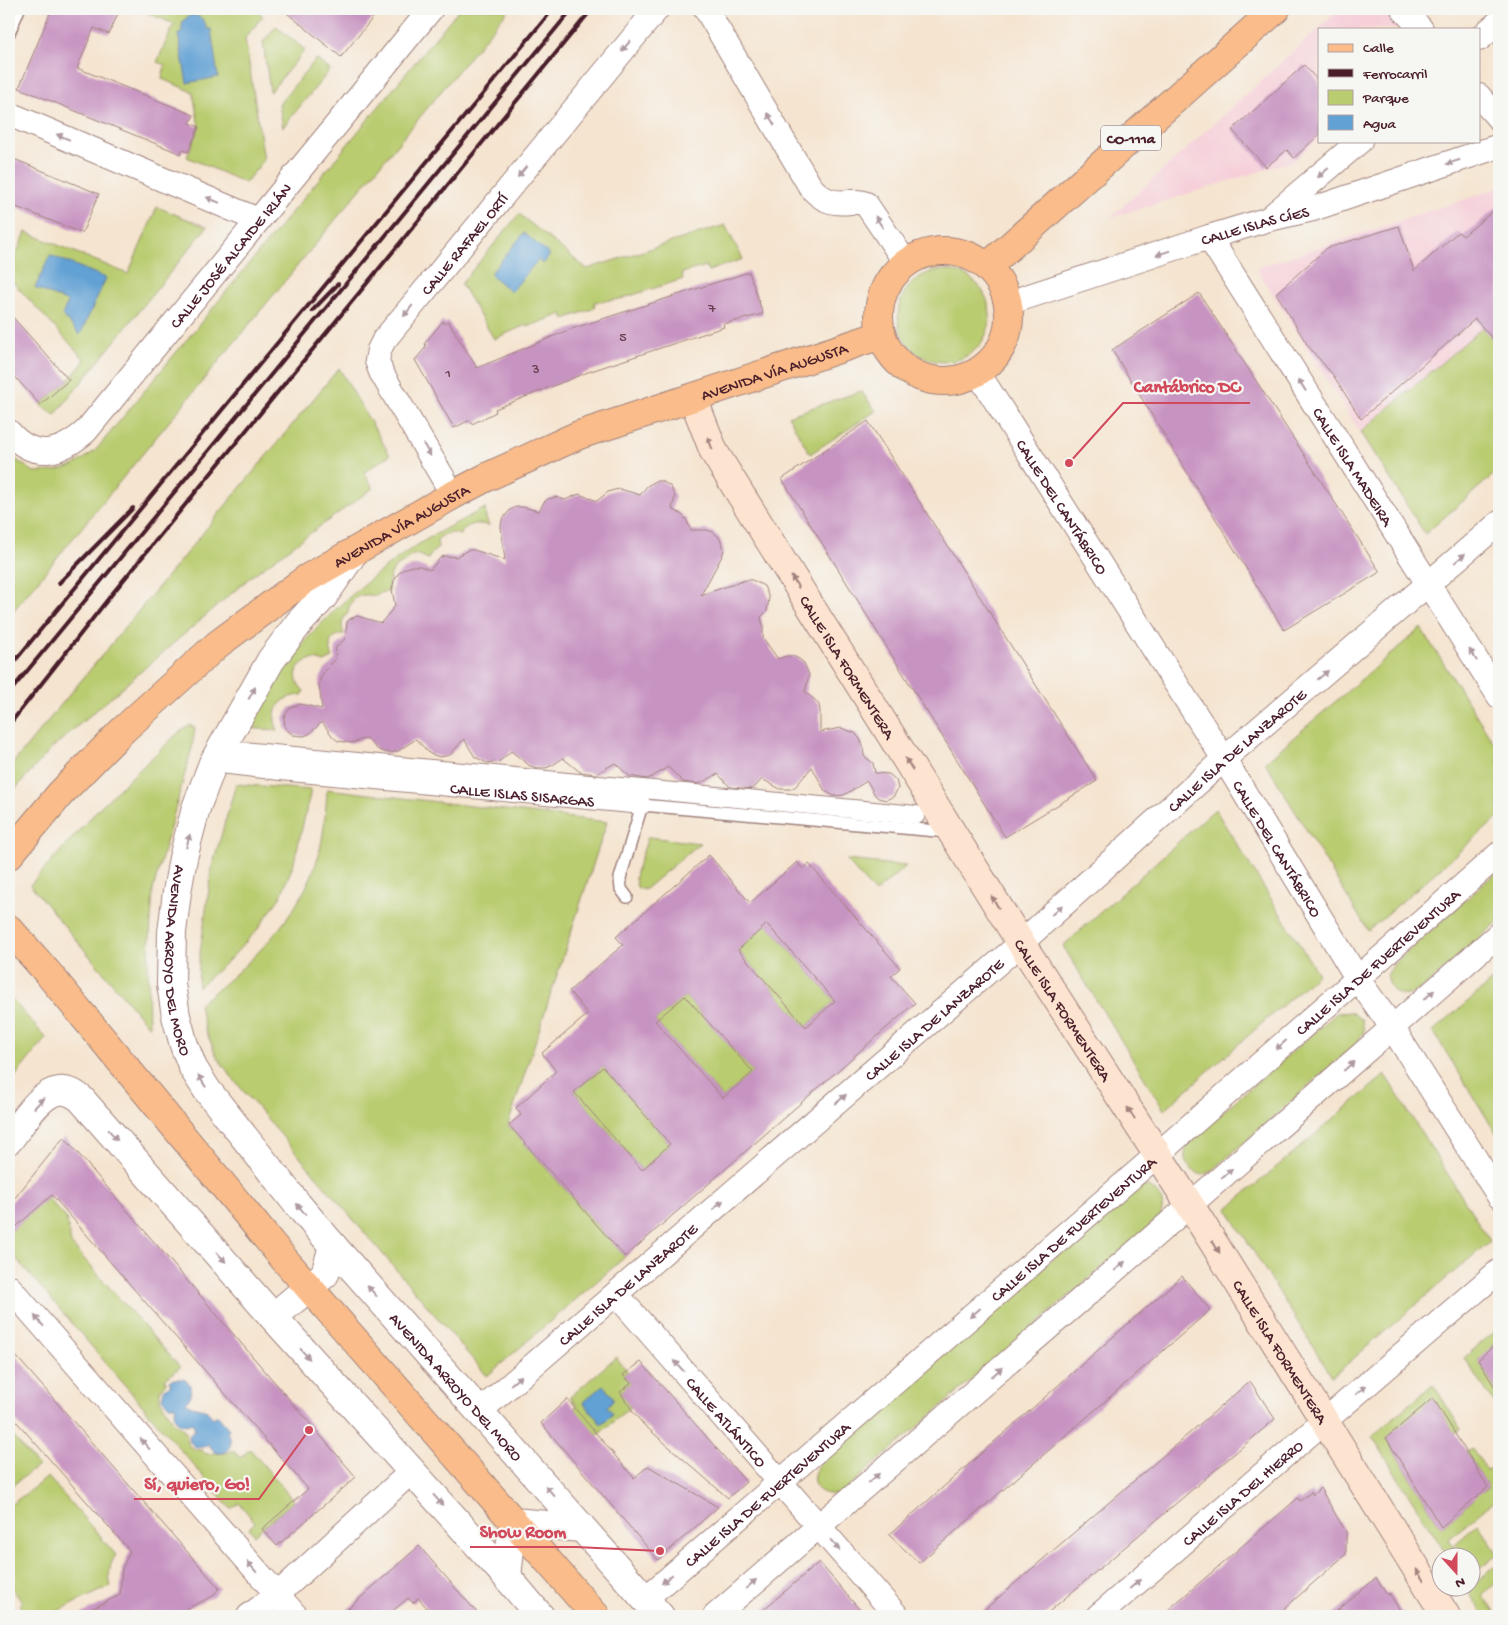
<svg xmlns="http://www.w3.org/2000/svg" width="1508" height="1625" font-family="'Gochi Hand',sans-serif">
	<rect width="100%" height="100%" fill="#f6f6f2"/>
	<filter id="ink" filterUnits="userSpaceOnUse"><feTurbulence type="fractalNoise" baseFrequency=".02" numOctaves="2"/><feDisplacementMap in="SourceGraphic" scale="10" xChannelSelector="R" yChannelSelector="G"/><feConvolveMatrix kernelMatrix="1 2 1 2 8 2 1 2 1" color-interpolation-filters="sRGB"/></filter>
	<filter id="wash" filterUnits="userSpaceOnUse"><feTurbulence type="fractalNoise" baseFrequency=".0096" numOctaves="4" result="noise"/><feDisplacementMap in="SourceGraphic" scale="20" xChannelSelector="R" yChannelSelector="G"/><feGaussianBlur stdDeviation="1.12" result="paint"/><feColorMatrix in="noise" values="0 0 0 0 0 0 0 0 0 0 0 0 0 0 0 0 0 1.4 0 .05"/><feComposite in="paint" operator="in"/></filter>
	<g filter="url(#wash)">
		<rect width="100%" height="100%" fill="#f5e4cf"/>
		<path fill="#f6cfd9" d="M1340,9H1386L1404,29H1319V138L1293,161L1110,218Z
			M1499,188V470L1425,534L1256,268Z"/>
		<path fill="#b9cc6f" stroke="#82764d" d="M138,9H255L263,16L245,38L264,160L245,183L187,157L199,127L193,92L162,79L165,65L157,62L174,24Z
			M459,9H509L9,616V452L15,459L34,472L55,471L73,466L95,451Z
			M276,26L305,50L270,92L263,42Z
			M316,59L330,70L283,127L279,104Z
			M157,207L207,227L55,415L40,405L69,380L85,360L9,278V270L26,232L128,274Z
			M519,214L587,269L725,225L743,259L708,271L706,266L682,273L683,279L620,299L594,302L595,308L564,319L562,314L527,327L526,325L494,339L461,284Z
			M898 316a46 46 0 1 1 92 0a46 46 0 1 1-92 0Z
			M1483,327L1499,346V470L1425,534L1361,432Z
			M339,368L390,455L364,472L373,488L254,574L51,749L9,796V768Z
			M861,391L876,411L810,454L788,416Z
			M485,508L486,518L489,526C477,522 466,523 460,535C451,531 444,533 437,540L438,548L432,553L428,559C423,556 418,554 413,555C408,557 407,560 404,562C402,564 399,565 397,566C390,572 387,583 389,592H383L374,596C360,592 349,599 348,613C341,620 341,626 344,634C328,636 328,645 333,658L324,662C303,652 286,674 304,691L302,695C282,695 268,711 278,730L243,728C259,703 274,677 293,655C325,616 364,582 405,553C430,536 458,522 485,508Z
			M1421,628L1499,751V817L1368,931L1265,762Z
			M190,725L195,728L192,748L153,890L148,969L149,1027L30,885L102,805L178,733Z
			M236,784L311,790L294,862L281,896L257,930L229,960L198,987L199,960L212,867Z
			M327,789L607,822L508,1125L625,1257L487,1376L234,1080L217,1057L205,1029L199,1004C250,964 301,918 319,854C324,833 326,811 327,789Z
			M1215,809L1318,974L1164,1110L1063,946Z
			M648,837L700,843L644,890L637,887L635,879L636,872Z
			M846,860L906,866L875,893Z
			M1499,870V921L1425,986C1406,1000 1392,1000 1387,975L1394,964Z
			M767,924L835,1001L806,1027L738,950Z
			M1499,975V1138L1433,1031Z
			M9,996L46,1038L9,1084Z
			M685,996L753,1072L723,1098L655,1021Z
			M1351,1012L1362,1020L1364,1031L1357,1043L1213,1170L1202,1175C1183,1167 1181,1158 1190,1140L1337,1013Z
			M603,1067L670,1144L642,1170L574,1092Z
			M1385,1075L1490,1241L1332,1377L1227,1209Z
			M1140,1186C1158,1187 1167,1200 1160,1217L840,1494C818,1497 805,1483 820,1463L1129,1192Z
			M48,1198L66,1218L71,1244L180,1367L165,1379L166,1383L160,1390V1399L174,1423L181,1427L187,1434L186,1439L189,1446L196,1450H202L206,1454C216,1452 223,1456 233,1450L240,1458L250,1449L294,1501L254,1535L249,1528L255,1522L239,1503L231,1509L9,1250V1233Z
			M1499,1327V1341L1491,1348L1492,1353L1478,1359L1499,1394V1401L1495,1404L1464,1358Z
			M616,1357L628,1372L623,1375L631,1383L620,1392L631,1406L597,1436L572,1411L577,1406L570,1397Z
			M1433,1384L1461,1429L1454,1433L1386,1438L1441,1527L1473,1500L1472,1498L1488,1488L1466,1451L1472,1448L1487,1471L1499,1463V1505L1495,1500L1449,1539L1460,1557H1448L1372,1436Z
			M9,1432L38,1466L9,1488Z
			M48,1477L116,1555C109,1564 108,1575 111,1586L47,1616H29L20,1605L22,1602L9,1584V1506Z
			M1478,1524L1498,1554L1473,1574L1471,1570L1470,1558L1463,1557L1455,1544Z
			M1499,1563V1581L1483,1595L1497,1616H1484L1466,1588H1470L1471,1574L1476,1582Z"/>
		<path fill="#62a1d4" stroke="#566080" d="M192,15C201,16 205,20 207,29H211L218,77L187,83L178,34L182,33C181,24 183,18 192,15Z
			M524,233L550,255L543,264L538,260L511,292L490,274Z
			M50,255L106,278L80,335L62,315L68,302L35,288Z
			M174,1379H184L190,1384L191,1396L186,1402C192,1408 198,1407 205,1409L213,1418L217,1415L229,1429L227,1433C238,1444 223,1460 213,1450C211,1448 210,1446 208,1444C202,1449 195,1449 190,1442L189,1436L195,1428L192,1423C183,1427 176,1424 174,1415L176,1406H169L162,1398L164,1389L171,1385L169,1381Z
			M603,1385L613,1397V1401L607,1406L613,1414L601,1424L583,1402Z"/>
		<g id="blocks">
			<path fill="#c793c1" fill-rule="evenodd" d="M49,9H120L109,34L94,28L77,68L194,115L190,123L199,127L188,152L182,150L181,154L19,88L51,11L49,10Z
				M282,9H380L341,57Z
				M1304,65L1319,82V135L1294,158L1287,150L1266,167L1232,130Z
				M9,157L99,194L82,233L9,204Z
				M1499,206V346L1475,319L1361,419L1333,375L1308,346L1276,293L1327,248L1399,226L1414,271L1458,232L1463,236Z
				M749,272L763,314L723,324L724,327L588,372L495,409L496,412L472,424L470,420L454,428L415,360L426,347L425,343L443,321L445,324L448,321L477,368L571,329Z
				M1199,293L1380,572L1284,630L1112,350Z
				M9,313L69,380L40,405L9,370Z
				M868,421L1097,781L1005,837L782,479Z
				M656,481H662L671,487L675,497L672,509L681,514L686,519L691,530H707L713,532L719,537L722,543L724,550L722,556L701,595L746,580H752L764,586L769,598L767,611L761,617L763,626V638L778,659L787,656H793L799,659L804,663L809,675L805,692L815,700L819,705L820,711V732L841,728L855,733L860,739L863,746L864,756L873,763L875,773L889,774L896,780L898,788L894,796L886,800L878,798L875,795L867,781L844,795L834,796L825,791L812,767L796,786L791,789H780L762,779L755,787L751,789L730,787L718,774L699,784L683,782L668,767L652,777L647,779L629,776L615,763L596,774L580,772L563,758L553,765L546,768H538L530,766L511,751L500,761L487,763L475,757L464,739L450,755L440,757L430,754L416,739L398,751L391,753L384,752L377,749L367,738L351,743L338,741L333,737L322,722L309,734L304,736L293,735L285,728L284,717L290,708L300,704L322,709L319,684L321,677L325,670L335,660L336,647L345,639L347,622L350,619L357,616L381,623L395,606L392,589L394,581L398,574L404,569L412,566H420L430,570L440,558L444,556L456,557L468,550H474L505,560L501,527L502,520L510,510L516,507H523L539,511L544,502L548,499L556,497L565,500L579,494L597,501L608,492L614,490L620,489L640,495L647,486Z
				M709,855L750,903L797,862L803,869L809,864L900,968L891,976L915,1003L625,1257L509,1125L521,1115L516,1108L556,1071L542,1053L588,1014L569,991L623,945L616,937ZM767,924L835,1001L806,1027L738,950ZM685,996L753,1072L723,1098L655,1021ZM603,1067L670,1144L642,1170L574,1092Z
				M64,1137L356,1477L277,1546L262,1529L308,1489L52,1195L9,1233V1205Z
				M1182,1276L1210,1310L919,1563L889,1535Z
				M1499,1341V1394L1478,1360Z
				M9,1348L219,1588L213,1596L172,1616H77L120,1595L122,1569L130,1551L9,1413Z
				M641,1362L746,1482L728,1498L644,1425L632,1411V1410L620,1392L631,1383L623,1375Z
				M1250,1381L1275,1419L1044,1616H977Z
				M1433,1398L1488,1487L1441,1527L1386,1438Z
				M567,1399L634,1478L648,1466L718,1507L658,1560L541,1423Z
				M1320,1488L1346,1532V1554L1276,1616H1161L1298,1498L1300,1501L1311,1492L1313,1495Z
				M419,1546L480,1616H434L418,1598L413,1603L408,1598L387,1616H340Z
				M819,1562L865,1616H756Z
				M1376,1578L1387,1595L1389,1593L1404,1616H1331Z"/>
		</g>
	</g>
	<g filter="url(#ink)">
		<use href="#blocks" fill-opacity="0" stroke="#a0827d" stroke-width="1"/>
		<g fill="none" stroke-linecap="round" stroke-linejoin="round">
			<g stroke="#a0827d" stroke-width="14">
				<path id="service" d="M9,33L19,9
					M627,897L621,889L620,878L642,805L948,832"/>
			</g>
			<g stroke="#a0827d" stroke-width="20">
				<g id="pedestrian">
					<path d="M221,749L916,815"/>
					<path id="s1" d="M213,763L280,771L642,805"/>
				</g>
			</g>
			<g stroke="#a0827d" stroke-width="26">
				<g id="minor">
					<path d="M706,9L810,186C821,200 832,204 850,202C856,202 860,201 866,204L906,263"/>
					<path d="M1403,9L1421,29"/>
					<path d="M1479,39L1499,22"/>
					<path d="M1479,96L1499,119"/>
					<path d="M9,114L258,220"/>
					<path d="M1272,216L1360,141"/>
					<path id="s2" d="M1209,237L1499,696"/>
					<path id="s3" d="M1008,303L1209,237L1269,219L1313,209L1499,146"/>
					<path id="s4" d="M978,373L1224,759L1357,978L1392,1027L1499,1196"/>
					<path id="s5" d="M9,432C34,461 60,454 86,431L431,9"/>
					<path id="s6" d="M453,495L381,372L377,361L379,350L384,340L657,9"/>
					<path d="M9,1287L296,1616"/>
					<path id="s7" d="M616,1294L897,1616"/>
					<path id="s8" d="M479,1412L1021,943L1224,759L1499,523"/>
					<path id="s9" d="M645,1599L1157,1155L1499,854"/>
					<path d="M249,1616L277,1595L412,1471"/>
					<path d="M715,1616L1190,1205L1499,934"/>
					<path id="s10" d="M1098,1616L1499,1271"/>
				</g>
			</g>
			<g stroke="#a0827d" stroke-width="30">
				<g id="tertiary">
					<path id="s11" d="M354,552L323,597L299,623L271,660L213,763L196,808L183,858L177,892L172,932L171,984L176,1016L184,1045L193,1068L207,1090L298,1205L333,1246L660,1616"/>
					<path d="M9,1140C21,1125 39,1093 59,1091C67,1090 75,1094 81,1099L273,1317L507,1577L540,1616"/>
					<path d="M273,1317L325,1274L333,1246"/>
					<path d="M507,1577L513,1522L582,1528"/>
				</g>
			</g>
			<g stroke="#a0827d" stroke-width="30">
				<g id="secondary">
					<path id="s12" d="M693,398L714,452L1021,943L1190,1205L1446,1616"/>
				</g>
			</g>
			<g stroke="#a0827d" stroke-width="30">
				<g id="primary">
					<circle cx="944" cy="316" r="65"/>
					<path d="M987,267L1276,9"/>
					<path id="s13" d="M9,855L61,793L123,730L218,644L306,579L453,495L487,477L579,435L881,335"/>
					<path d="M9,929L47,972L284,1259L596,1616"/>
				</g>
			</g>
			<use href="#service" stroke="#fff" stroke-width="11"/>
			<use href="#pedestrian" stroke="#fff" stroke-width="18"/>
			<use href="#minor" stroke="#fff" stroke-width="24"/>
			<use href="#tertiary" stroke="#fff" stroke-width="28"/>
			<use href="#secondary" stroke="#fde4d0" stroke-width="28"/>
			<use href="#primary" stroke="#f9bc8a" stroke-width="28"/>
			<path stroke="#4a1f2b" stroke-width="4" d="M312,311L338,284
				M59,583L133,508
				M9,668L553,9
				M9,693L572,9
				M9,725L112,594L592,9"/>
		</g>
		<defs><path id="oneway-solid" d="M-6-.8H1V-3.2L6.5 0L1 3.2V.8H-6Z" transform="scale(1.25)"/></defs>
		<g fill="#ae9aa0">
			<use href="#oneway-solid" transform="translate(626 46) rotate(130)"/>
			<use href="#oneway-solid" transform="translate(771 119) rotate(-120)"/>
			<use href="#oneway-solid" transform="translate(63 137) rotate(-157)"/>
			<use href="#oneway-solid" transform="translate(1453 162) rotate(162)"/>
			<use href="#oneway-solid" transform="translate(522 172) rotate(129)"/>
			<use href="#oneway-solid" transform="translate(1323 173) rotate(139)"/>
			<use href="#oneway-solid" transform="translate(213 200) rotate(-157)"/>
			<use href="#oneway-solid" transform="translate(879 222) rotate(-123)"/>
			<use href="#oneway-solid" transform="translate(1163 253) rotate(162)"/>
			<use href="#oneway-solid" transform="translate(408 311) rotate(129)"/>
			<use href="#oneway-solid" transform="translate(1302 385) rotate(-122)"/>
			<use href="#oneway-solid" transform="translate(427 450) rotate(59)"/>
			<use href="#oneway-solid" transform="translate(1460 558) rotate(-41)"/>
			<use href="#oneway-solid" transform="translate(1473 655) rotate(-123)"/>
			<use href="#oneway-solid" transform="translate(1323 675) rotate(-40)"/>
			<use href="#oneway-solid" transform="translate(252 693) rotate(-61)"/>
			<use href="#oneway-solid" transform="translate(188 841) rotate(-75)"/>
			<use href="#oneway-solid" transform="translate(1057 910) rotate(-42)"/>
			<use href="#oneway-solid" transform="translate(1429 995) rotate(-41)"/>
			<use href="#oneway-solid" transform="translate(1281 1045) rotate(139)"/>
			<use href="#oneway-solid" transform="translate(1349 1066) rotate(-41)"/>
			<use href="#oneway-solid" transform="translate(202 1081) rotate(-122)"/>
			<use href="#oneway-solid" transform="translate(841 1099) rotate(-41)"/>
			<use href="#oneway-solid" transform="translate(39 1103) rotate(-47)"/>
			<use href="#oneway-solid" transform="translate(113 1135) rotate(49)"/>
			<use href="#oneway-solid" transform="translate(1227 1173) rotate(-41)"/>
			<use href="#oneway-solid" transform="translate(718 1205) rotate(-41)"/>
			<use href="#oneway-solid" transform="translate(301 1209) rotate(-129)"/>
			<use href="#oneway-solid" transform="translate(221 1257) rotate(48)"/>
			<use href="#oneway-solid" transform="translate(1120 1266) rotate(-41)"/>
			<use href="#oneway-solid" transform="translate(372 1291) rotate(-132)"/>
			<use href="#oneway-solid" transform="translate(975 1313) rotate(139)"/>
			<use href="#oneway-solid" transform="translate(39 1321) rotate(-131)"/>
			<use href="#oneway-solid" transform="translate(305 1354) rotate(48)"/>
			<use href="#oneway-solid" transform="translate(679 1366) rotate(-131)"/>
			<use href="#oneway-solid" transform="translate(997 1372) rotate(-41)"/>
			<use href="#oneway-solid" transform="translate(516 1380) rotate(-41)"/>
			<use href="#oneway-solid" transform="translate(1361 1390) rotate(-41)"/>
			<use href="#oneway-solid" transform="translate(145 1444) rotate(-131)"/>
			<use href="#oneway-solid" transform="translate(874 1478) rotate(-41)"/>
			<use href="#oneway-solid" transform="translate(550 1491) rotate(-132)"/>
			<use href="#oneway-solid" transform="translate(438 1500) rotate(48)"/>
			<use href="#oneway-solid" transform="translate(835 1545) rotate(49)"/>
			<use href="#oneway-solid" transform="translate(252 1567) rotate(-131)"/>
			<use href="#oneway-solid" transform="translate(667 1579) rotate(140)"/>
			<use href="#oneway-solid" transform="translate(751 1584) rotate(-41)"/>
			<use href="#oneway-solid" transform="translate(1135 1584) rotate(-41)"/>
		</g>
		<g fill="#a4827e">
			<use href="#oneway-solid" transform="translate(710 443) rotate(-111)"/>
			<use href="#oneway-solid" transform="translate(795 582) rotate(-122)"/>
			<use href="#oneway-solid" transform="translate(909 764) rotate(-122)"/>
			<use href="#oneway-solid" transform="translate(995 902) rotate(-122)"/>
			<use href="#oneway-solid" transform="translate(1131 1113) rotate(-123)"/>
			<use href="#oneway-solid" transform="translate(1216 1247) rotate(58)"/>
			<use href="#oneway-solid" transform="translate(1420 1575) rotate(-122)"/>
		</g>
	</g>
	<g text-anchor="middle" stroke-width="4.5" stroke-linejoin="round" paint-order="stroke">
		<g font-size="14" fill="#693c50">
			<text x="712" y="312">7</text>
			<text x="623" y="341">5</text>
			<text x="536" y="373">3</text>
			<text x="448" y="377">1</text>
		</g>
		<rect fill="#f6f6f2" stroke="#7e6067" stroke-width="1" x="1101" y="125.5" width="60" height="25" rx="4"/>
		<g font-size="15" font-weight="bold" fill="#4a1f2b">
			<text x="1131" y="143">CO-111a</text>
		</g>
		<g font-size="16" fill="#4a1f2b" stroke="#f6f6f2">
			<text dy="6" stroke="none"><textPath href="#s3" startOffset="259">CALLE ISLAS CÍES</textPath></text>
			<text dy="6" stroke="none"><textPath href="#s6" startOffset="302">CALLE RAFAEL ORTÍ</textPath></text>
			<text dy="6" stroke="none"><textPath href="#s5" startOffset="316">CALLE JOSÉ ALCAIDE IRLÁN</textPath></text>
			<text dy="6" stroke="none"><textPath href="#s13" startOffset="921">AVENIDA VÍA AUGUSTA</textPath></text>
			<text dy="6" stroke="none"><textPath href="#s2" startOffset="271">CALLE ISLA MADEIRA</textPath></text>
			<text dy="6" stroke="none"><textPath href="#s4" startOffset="158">CALLE DEL CANTÁBRICO</textPath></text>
			<text dy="6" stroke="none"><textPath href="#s13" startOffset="516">AVENIDA VÍA AUGUSTA</textPath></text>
			<text dy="6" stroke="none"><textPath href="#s12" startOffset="311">CALLE ISLA FORMENTERA</textPath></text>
			<text dy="6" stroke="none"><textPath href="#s8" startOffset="1006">CALLE ISLA DE LANZAROTE</textPath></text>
			<text dy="6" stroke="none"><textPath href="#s1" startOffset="311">CALLE ISLAS SISARGAS</textPath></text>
			<text dy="6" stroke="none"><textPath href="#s4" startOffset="562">CALLE DEL CANTÁBRICO</textPath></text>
			<text dy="6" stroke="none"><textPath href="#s11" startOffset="458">AVENIDA ARROYO DEL MORO</textPath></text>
			<text dy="6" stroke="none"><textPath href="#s9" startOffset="971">CALLE ISLA DE FUERTEVENTURA</textPath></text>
			<text dy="6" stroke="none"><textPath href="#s12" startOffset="716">CALLE ISLA FORMENTERA</textPath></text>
			<text dy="6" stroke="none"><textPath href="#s8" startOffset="601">CALLE ISLA DE LANZAROTE</textPath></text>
			<text dy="6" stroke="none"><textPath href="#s9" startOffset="566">CALLE ISLA DE FUERTEVENTURA</textPath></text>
			<text dy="6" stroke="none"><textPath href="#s8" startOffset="196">CALLE ISLA DE LANZAROTE</textPath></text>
			<text dy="6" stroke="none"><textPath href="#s12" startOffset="1121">CALLE ISLA FORMENTERA</textPath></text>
			<text dy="6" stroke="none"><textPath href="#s11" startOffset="982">AVENIDA ARROYO DEL MORO</textPath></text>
			<text dy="6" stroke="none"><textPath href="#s7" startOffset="169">CALLE ATLÁNTICO</textPath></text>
			<text dy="6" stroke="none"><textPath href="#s10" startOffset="190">CALLE ISLA DEL HIERRO</textPath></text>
			<text dy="6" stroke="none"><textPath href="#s9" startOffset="161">CALLE ISLA DE FUERTEVENTURA</textPath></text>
		</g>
	</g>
	<path fill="none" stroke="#d1495b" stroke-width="2" d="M1069 463L1123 403H1250M309 1430L259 1499H134M660 1551L576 1547H470"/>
	<g fill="#d1495b" stroke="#f6f6f2" stroke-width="2">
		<circle cx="1069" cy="463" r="5"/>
		<circle cx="309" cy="1430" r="5"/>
		<circle cx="660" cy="1551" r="5"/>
	</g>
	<g font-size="18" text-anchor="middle" font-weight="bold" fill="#d1495b" stroke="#f6f6f2" stroke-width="4.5" stroke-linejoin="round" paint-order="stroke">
		<text x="1187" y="392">Cantábrico DC</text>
		<text x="197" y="1489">Sí, quiero, Go!</text>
		<text x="523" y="1537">Show Room</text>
	</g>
	<rect width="1508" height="1625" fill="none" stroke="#f6f6f2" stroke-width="30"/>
	<rect x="1318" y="28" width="162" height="115" fill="#f6f6f2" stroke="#b1a0a2"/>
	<rect x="1328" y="44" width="25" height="8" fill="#f9bc8a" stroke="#b1a0a2"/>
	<text x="1363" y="52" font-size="15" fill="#4a1f2b">Calle</text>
	<rect x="1328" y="69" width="25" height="8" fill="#4a1f2b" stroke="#b1a0a2"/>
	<text x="1363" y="78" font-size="15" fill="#4a1f2b">Ferrocarril</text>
	<rect x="1328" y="90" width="25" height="15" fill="#b9cc6f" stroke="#b1a0a2"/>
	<text x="1363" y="102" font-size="15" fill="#4a1f2b">Parque</text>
	<rect x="1328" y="115" width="25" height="15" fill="#62a1d4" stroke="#b1a0a2"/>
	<text x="1363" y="128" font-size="15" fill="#4a1f2b">Agua</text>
	<g transform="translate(1456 1572) rotate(159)"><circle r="24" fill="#f6f6f2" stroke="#b1a0a2"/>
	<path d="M0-4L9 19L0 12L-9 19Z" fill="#d1495b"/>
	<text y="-8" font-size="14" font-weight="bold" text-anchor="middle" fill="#4a1f2b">N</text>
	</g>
</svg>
